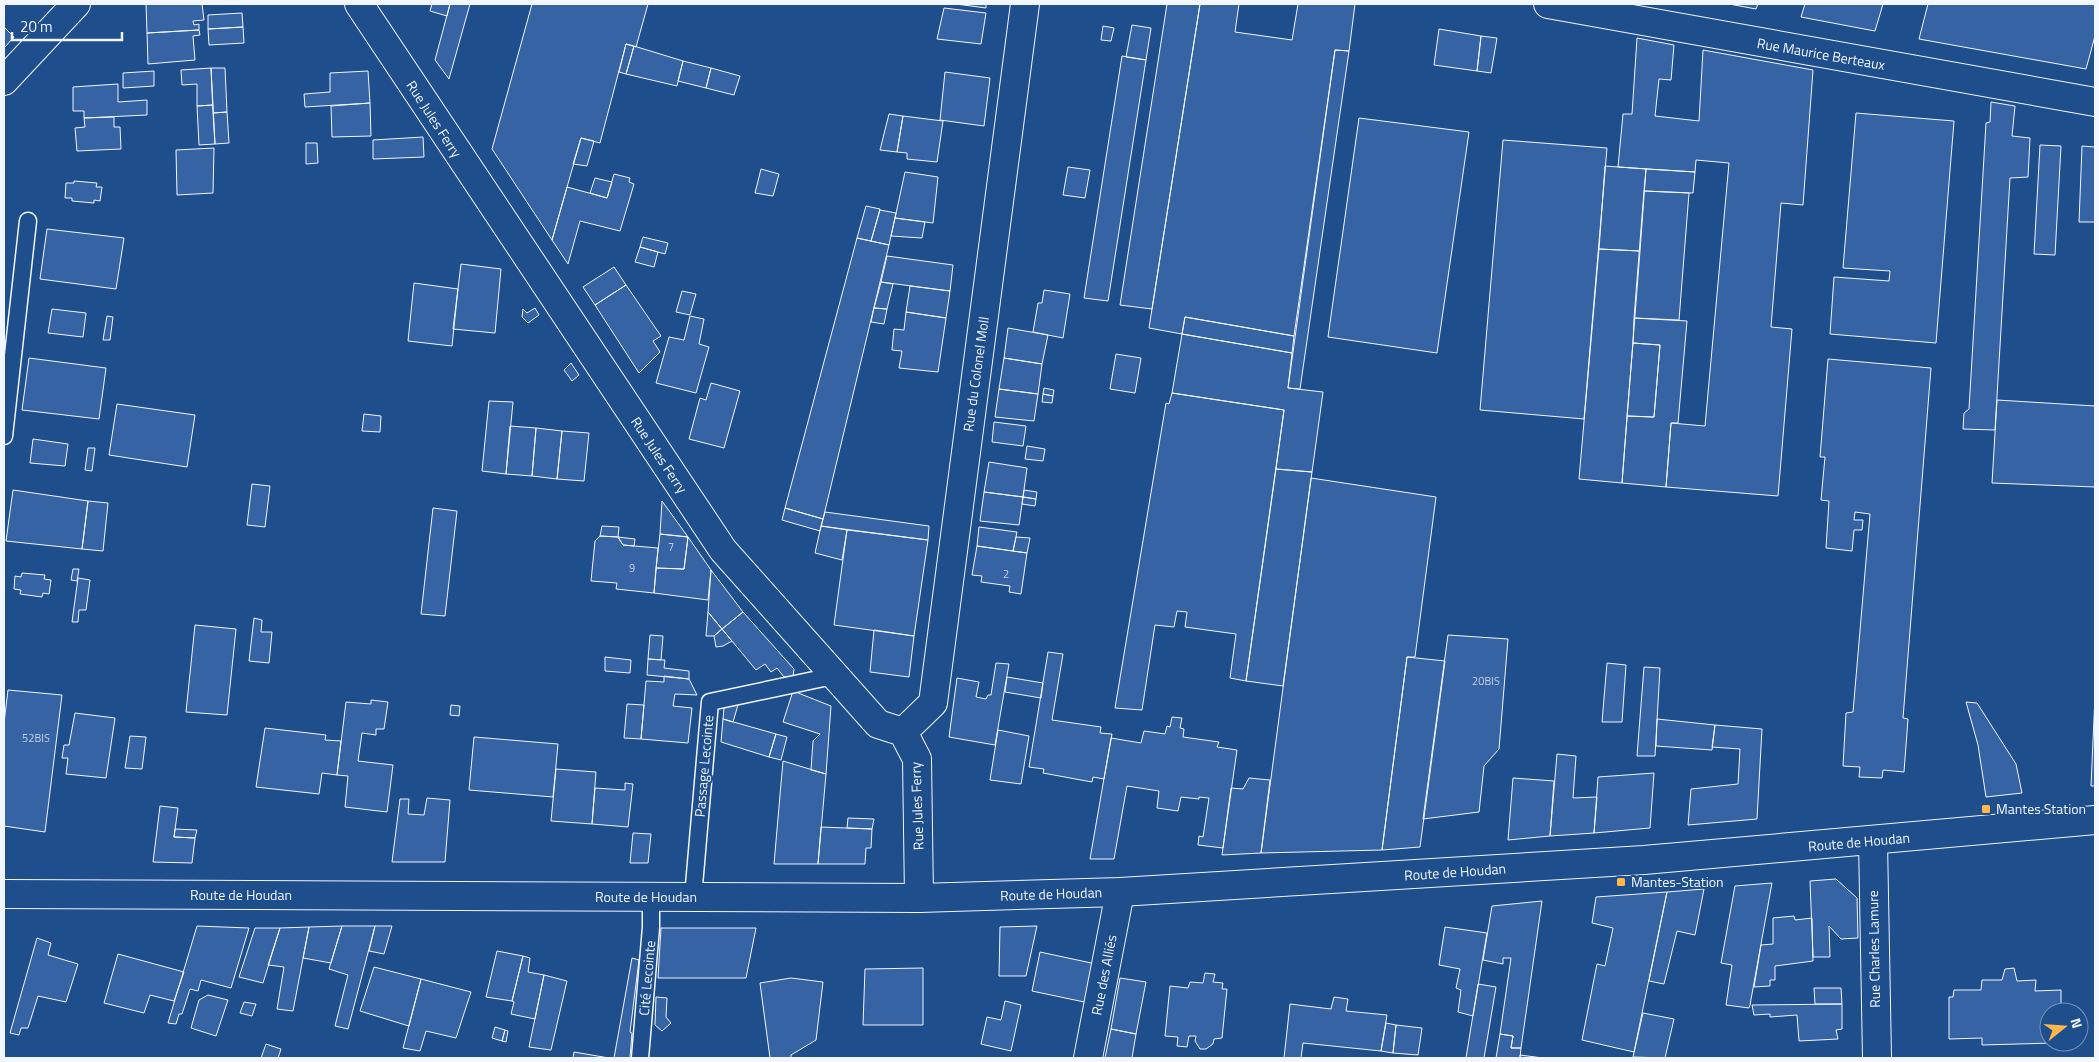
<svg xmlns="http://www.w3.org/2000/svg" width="2099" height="1062" font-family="'Titillium Web',sans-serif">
	<rect width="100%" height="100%" fill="#1f4e8c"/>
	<path fill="#3563a3" stroke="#f2f6ff" d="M146,4H202L204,20L193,21L194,25L199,24V30L147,33Z
		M432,4H450L447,16L430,11Z
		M450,4H470L449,79L435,60Z
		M532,4H648L636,47L626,44L600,143L581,138L552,240L492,149Z
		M956,4H986V8Z
		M1167,4H1200L1152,309L1120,305Z
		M1200,4H1239L1235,32L1292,40L1298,4H1355L1349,51L1335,50L1294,336L1185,317L1182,334L1149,328Z
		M1729,4H1758L1756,9Z
		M1805,4H1883L1875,31L1801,17Z
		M1928,4H2095V36L2086,69L1919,39Z
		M944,8L986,13L981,44L937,39Z
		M242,13L243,27L208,29V15Z
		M1132,25L1151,28L1146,60L1126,57Z
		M1103,26L1114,28L1111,41L1101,40Z
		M4,27L14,37L4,48Z
		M243,27L244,43L209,45L208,29Z
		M1439,29L1481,36L1477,71L1434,65Z
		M199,30L200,35L193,36L195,60L148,64L147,33Z
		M1481,36L1497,38L1491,73L1477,71Z
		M1637,38L1674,45L1671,80L1659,79L1655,116L1699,121L1703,50L1813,70L1803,205L1781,203L1771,327L1792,329L1778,496L1666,487L1671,423L1705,426L1729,163L1696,160L1695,172L1618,167L1623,114H1632Z
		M626,44L634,46L626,74L619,72Z
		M634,46L683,61L677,86L626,74Z
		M1335,50L1349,51L1300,389L1288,388Z
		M1122,56L1146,60L1108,301L1084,298Z
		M683,61L711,68L706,88L678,81Z
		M211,68H225L227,112L213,113Z
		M211,68L213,105L197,106V84L182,85L181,70Z
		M711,68L740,76L734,95L706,88Z
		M154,71V86L123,88V73Z
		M368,71L370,103L305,107L304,94L330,92V73Z
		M945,72L990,78L984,126L940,120Z
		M118,84V102L147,100V115L84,118V111H73V87Z
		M1991,102L2015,106L2012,136L2030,138L2028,177L2010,178L1995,430L1963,429L1964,413L1969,409L1986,123L1990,122Z
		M370,103L371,136L332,137L331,106Z
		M213,105L215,144L199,145L197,106Z
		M227,112L229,143L215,144L213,113Z
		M1856,113L1954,121L1936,343L1830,334L1834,277L1889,281L1890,271L1843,268Z
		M889,114L903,116L897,152L880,150Z
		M903,116L943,121L937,162L907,159V153L897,152Z
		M114,117V127H120L121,149L77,151L75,128L85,127L84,118Z
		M1359,118L1469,132L1437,353L1328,337Z
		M423,137L424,157L373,159V140Z
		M581,138L594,141L587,166L573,164Z
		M1503,140L1607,148L1584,419L1480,410Z
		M306,143H317L318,163L306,164Z
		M2040,145L2061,146L2055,255L2034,254Z
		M2082,146L2095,147V222H2079Z
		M214,148L213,193L177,195L176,150Z
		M1605,166L1646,169L1640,251L1599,249Z
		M1068,167L1090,170L1085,198L1063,195Z
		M761,169L779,174L773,196L755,193Z
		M1646,169L1695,172L1693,193L1644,191Z
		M905,172L938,177L933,223L895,218Z
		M614,174L630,178L629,182L634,184L620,231L580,221L568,264L552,240L567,187L607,198Z
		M595,178L612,182L607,198L590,193Z
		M74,181L97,183L96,187H102L100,201L94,200V203L72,201V198H65L66,183H74Z
		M1644,191L1689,193L1679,320L1634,318Z
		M866,206L880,209L871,241L857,238Z
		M880,210L896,213L889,245L871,241Z
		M895,218L925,222L922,238L891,236Z
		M47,229L124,238L116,289L40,279Z
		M643,237L668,243L665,254L640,247Z
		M857,238L889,245L823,519L785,508Z
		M640,247L658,252L654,267L635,262Z
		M1599,249L1640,251L1622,483L1579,479Z
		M887,256L953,265L950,291L881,282Z
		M461,264L501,269L495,333L453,329Z
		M614,267L626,285L595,305L583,287Z
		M881,282L893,284L887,309L874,308Z
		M414,283L458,289L452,346L408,341Z
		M626,285L661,336L653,341L660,352L639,373L595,305Z
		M910,286L950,291L946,318L906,312Z
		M1044,290L1070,294L1063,338L1033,332L1038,303H1042Z
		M682,291L696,294L690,315L676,312Z
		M535,308L539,315L528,323L522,317L523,309L527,313Z
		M874,308L887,309L884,324L871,322Z
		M52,309L86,313L83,337L48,333Z
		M906,312L946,318L938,372L899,368L902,351L892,350L894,329L904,330Z
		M107,316L113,317L110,340H103Z
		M690,316L704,319L699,344L709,347L696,393L656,383L669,337L684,340Z
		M1185,317L1294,336L1292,353L1182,334Z
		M1634,318L1687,321L1678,423H1671L1666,487L1622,483L1627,416L1654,417L1660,345L1633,343Z
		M1008,328L1048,335L1042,364L1004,358Z
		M1182,334L1292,353L1288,388L1323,392L1312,472L1276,469L1284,410L1172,393Z
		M1633,343L1660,345L1654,417L1627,416Z
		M1116,354L1141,358L1135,393L1110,389Z
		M29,358L106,368L99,419L22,410Z
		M1004,358L1042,364L1038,394L999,389Z
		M1828,359L1931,368L1903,718L1908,719L1904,772L1883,770L1882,778L1859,777L1860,767L1843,766L1846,713L1853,712L1870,514L1855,512L1854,520H1863L1862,530H1854L1852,551L1826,548L1829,501L1821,500L1825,457H1820Z
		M571,363L579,375L572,381L564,370Z
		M711,383L740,391L724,448L689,439L700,398L706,400Z
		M1044,388L1054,390L1053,396L1043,394Z
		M999,389L1038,394L1034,421L995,417Z
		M1172,393L1284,410L1246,681L1230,678L1236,634L1185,627L1187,612L1177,611L1174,627L1155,625L1142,710L1115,708L1166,403L1169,404Z
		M1043,394L1053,396L1052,403L1042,402Z
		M1997,400L2095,406V487L1992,483Z
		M489,401L513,402L506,474L482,471Z
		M117,404L195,415L187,467L109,455Z
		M364,414L381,416L380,432L362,431Z
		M994,422L1026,426L1023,446L992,442Z
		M510,426L536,428L532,476L506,474Z
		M536,428L562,431L557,479L532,476Z
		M562,431L589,433L584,481L557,479Z
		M33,439L68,444L65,466L30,463Z
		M1027,446L1045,449L1043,461L1025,459Z
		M88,448H95L92,471L85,470Z
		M989,462L1027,468L1023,497L984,492Z
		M1276,469L1312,472L1283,686L1246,681Z
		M1311,478L1436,497L1415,657H1407L1382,850L1261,853Z
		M252,484L270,486L265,527L247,525Z
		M13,490L88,501L82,549L6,541Z
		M1024,490L1037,492L1036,499L1023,497Z
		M984,492L1023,497L1019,525L980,521Z
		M1023,497L1036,499L1035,506L1022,504Z
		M88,501L108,503L103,551L82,549Z
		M662,501L688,537L660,534Z
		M433,508L457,511L445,616L421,614Z
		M785,508L823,519L820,531L782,520Z
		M825,512L929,526L928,540L821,526Z
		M602,526L619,527L618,537L600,536Z
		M821,526L847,530L842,560L815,553Z
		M979,527L1017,532L1013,551L977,546Z
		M847,530L928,540L914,636L834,625Z
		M660,534L688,537L684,569L656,568Z
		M600,536L618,537L623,545L658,548L654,593L616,589L617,583L591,581L595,541Z
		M618,537L635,539L634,546L623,545Z
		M688,537L711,570L708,600L654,593L656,568L684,569Z
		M1016,537L1030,538L1027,553L1013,551Z
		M977,546L1027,553L1021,594L1009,592L1010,586L981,582L982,576L972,575Z
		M73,569H79L77,581L71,580Z
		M711,570L743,612L722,629L708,612Z
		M22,573L45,575L44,579L51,580L49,594L43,593L42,597L20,594L21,590L14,589L15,576L21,577Z
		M78,578L90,580L86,610H79L78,622H72Z
		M708,612L722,629L714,636H706Z
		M743,612L794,669L793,677H784L777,668L771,672L765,664L756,670L722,629Z
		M254,618L262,620L261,632H272L269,663L249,661Z
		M195,625L236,629L227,715L186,712Z
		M722,629L732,641L723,646L716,647L714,636Z
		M874,630L914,636L909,677L870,672Z
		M650,635L663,636L661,660L648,659Z
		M1448,635L1508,639L1499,749L1484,766L1479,812L1423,819Z
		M1048,652L1063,654L1052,720L1101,727L1100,733L1112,734L1104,779L1093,777L1092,782L1043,773L1044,769L1029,767Z
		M605,657L631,660L630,673L605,671Z
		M1407,657L1445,661L1420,847L1382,850Z
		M648,659L665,660L664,668L689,671V679L647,675Z
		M996,663L1009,664L995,745L949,737L957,678L979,682L976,697L986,699L988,695H991Z
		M1607,663L1626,665L1622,722H1602Z
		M1644,667L1660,668L1655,756H1637Z
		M664,676L689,679L697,695L675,694L673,706L692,708L688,743L641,739L646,681L664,682Z
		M1007,677L1043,683L1041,698L1005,692Z
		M8,690L62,695L45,832L4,826V723Z
		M793,691L831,706L826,774L811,770L813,741L820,734L783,722Z
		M2095,696V786H2091Z
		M740,698L733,722L723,719L724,708L733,699Z
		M371,700L388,702L384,729H376V735L362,733L358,761L393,765L387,812L345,807L348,776L337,775L346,702L371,704Z
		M1966,702L1977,703L2016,764L2022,793L1986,797L1978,745Z
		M627,704L644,705L641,739L624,738Z
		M451,705L460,706L459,716L450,715Z
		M75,713L115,718L106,778L66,774L68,758H62L64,745H69Z
		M1172,717L1182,718L1180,728L1184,729L1183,737L1219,742L1217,747L1237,750L1223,848L1198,845L1199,836L1203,837L1209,798L1199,797V799L1181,797L1178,811L1157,808L1159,791L1127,786L1114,859H1090L1111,738L1141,743L1144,731L1165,734L1167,726L1170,727Z
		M723,719L776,734L769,757L721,742Z
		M1657,719L1715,725L1712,750L1656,746Z
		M1715,725L1762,729L1757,819L1688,825L1691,789L1738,784L1740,749L1712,747Z
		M265,728L326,735L325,740L341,741L337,775L322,773L319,794L256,787Z
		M998,730L1029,736L1021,784L990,780Z
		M776,734L787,737L781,760L769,757Z
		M130,736L146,737L142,769L125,768Z
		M474,737L558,744L553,797L469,790Z
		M1557,754L1576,756L1573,798L1597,797L1594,833L1550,836Z
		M783,761L826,774L818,864H774Z
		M556,769L596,772L592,824L551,821Z
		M1654,773L1650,828L1594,833L1598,777Z
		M1249,778L1270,780L1261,853L1222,855L1231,788L1243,789Z
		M1513,778L1554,781L1550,836L1508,840Z
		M625,783L633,784L628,827L592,824L595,788L625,790Z
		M427,798L450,800L445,862H392L400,799H409L408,814L424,815Z
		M160,806L178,808L174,837L195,838L192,863L153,862Z
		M848,818L874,819L872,829L847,828Z
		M821,827L872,829L871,848H866L865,864H818Z
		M175,829L197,830L195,838L174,837Z
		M633,833L651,834L648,863H630Z
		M1836,879L1857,898L1858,938L1841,939L1829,926L1830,957H1813L1810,881Z
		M1772,883L1750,1005L1749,1008L1726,1005L1732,965L1721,963L1735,886Z
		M1704,889L1695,935L1677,931L1664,984L1649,981L1667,892Z
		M1667,892L1634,1052L1582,1040L1597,964L1605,966L1613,928L1592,923L1596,897Z
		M1542,901L1521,1048H1511L1513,1036L1500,1034L1511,958H1503V964L1483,960L1492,906Z
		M1794,916L1795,920L1812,918L1813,961L1775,966V980H1770V986L1754,987L1761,945L1773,944V918Z
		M197,926L249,928L231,988L201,980L198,991L190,989L182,1014H179L176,1024L168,1023Z
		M342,926L331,963L303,958L309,927Z
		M342,926H375L348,1029L335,1026L348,975L329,969Z
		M375,926H392L384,954L369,951Z
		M1037,926L1026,976H999L1000,927Z
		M309,927L293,1011L277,1009L284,967L268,965L280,928Z
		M1445,927L1487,933L1473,1016L1458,1012L1461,990L1456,988L1460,969L1439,965Z
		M255,928H280L263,983L239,977Z
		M661,928H756L746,978H658Z
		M37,938L51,943L48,955L78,964L66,1002L38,996L28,1028H21L19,1035L10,1033Z
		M497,951L523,956L512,1001L486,997Z
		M1040,952L1096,964L1089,1003L1032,991Z
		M118,954L184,972L174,1001L150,995L144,1013L104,1003Z
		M523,956L530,958L528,972L544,975L535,1019L511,1014L514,1002L512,1001Z
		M632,958L639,960L630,1032L632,1033L630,1058H614Z
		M374,967L421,979L409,1026L360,1011Z
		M923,968V1025H863L865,969Z
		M2014,968L2017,981L2036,980L2035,991L2061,990V1012H2049V1042L2054,1043L1982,1045V1038L1949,1039V997H1953L1954,990H1981L1982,980H2002L2005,969Z
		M1205,973L1215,974L1213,982L1223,983L1222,989H1227L1222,1038L1214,1039L1213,1044L1206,1049H1200L1195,1041L1196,1036H1189L1187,1047L1177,1046L1178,1037L1165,1036L1170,986L1188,988L1190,982L1203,983Z
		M544,975L567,981L551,1050L529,1047Z
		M791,978L823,982L816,1040L791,1055V1058H770L760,983Z
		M1120,978L1146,982L1136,1034L1111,1029Z
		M421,979L471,992L456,1038L426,1031L420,1051L403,1048Z
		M1478,984L1496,987L1484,1058H1466Z
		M1814,988H1841L1842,1004H1815Z
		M208,995L228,1000L216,1036L191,1028L199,1000Z
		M656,997L667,998L666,1017L671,1023L662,1031L655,1025Z
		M1334,997L1348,999L1346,1011L1387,1015L1381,1051L1303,1043L1301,1058H1284L1290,1004L1331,1009Z
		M1005,1001L1021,1005L1011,1051L981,1044L987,1017L1001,1020Z
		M244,1002L256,1004L252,1016L240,1013Z
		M1842,1004V1029L1836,1030L1838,1039L1799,1041L1797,1015L1770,1017V1014L1754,1015L1752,1005Z
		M1643,1013L1674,1019L1665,1058L1633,1057Z
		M1386,1023L1396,1025L1393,1053L1381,1051Z
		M1396,1025L1422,1028L1418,1055L1393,1053Z
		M495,1027L505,1030L502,1041L492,1038Z
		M1111,1029L1136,1034L1132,1058H1105Z
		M505,1030L508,1031L506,1042L502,1041Z
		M1500,1034L1513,1036L1511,1048H1521L1520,1058H1496Z
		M266,1044L281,1049L278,1058H261Z
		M574,1052L609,1058H573Z
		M1520,1055L1543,1058H1520Z"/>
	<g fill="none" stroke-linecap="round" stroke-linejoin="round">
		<g stroke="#f2f6ff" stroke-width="19">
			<path id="service" d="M4,436L28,221
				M693,897L710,702L833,676
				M640,1058L651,927V897"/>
		</g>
		<g stroke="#f2f6ff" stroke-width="30">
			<path id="minor" d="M359,4L723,550L878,724L903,732L917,759L919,898
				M1548,4L2095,102
				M903,732L933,703L1025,4
				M1873,841L1877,1058
				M1088,1058L1120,892"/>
		</g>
		<g stroke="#f2f6ff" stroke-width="30">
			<path id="secondary" d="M4,81L76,4
				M4,894L919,898L1120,892L1644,860L2095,820"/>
		</g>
		<use href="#service" stroke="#1f4e8c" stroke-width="16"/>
		<use href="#minor" stroke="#1f4e8c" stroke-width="28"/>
		<use href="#secondary" stroke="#1f4e8c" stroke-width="28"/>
	</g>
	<g fill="#ffb74d" stroke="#1f4e8c" stroke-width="2">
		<rect x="1981" y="804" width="10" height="10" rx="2.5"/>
		<rect x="1616" y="877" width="10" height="10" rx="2.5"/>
	</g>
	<g text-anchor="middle" stroke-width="4" stroke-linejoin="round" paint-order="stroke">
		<g font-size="11" fill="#c3d1e8">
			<text x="671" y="551">7</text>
			<text x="632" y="572">9</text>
			<text x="1006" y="578">2</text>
			<text x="1486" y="685">20BIS</text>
			<text x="36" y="742">52BIS</text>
		</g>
		<g font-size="14" fill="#f2f6ff" stroke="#1f4e8c">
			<text transform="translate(1821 54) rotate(10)" y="5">Rue Maurice Berteaux</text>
			<text transform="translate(434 119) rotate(57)" y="5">Rue Jules Ferry</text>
			<text transform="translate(976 374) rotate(-82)" y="5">Rue du Colonel Moll</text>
			<text transform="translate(659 455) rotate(56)" y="5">Rue Jules Ferry</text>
			<text transform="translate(704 766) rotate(-85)" y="5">Passage Lecointe</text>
			<text transform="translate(917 806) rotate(-92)" y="5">Rue Jules Ferry</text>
			<text transform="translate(1859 842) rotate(-5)" y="5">Route de Houdan</text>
			<text transform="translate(1455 872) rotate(-4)" y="5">Route de Houdan</text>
			<text transform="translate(1051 894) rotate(-2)" y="5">Route de Houdan</text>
			<text x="241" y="900">Route de Houdan</text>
			<text x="646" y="902">Route de Houdan</text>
			<text transform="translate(1874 949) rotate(-91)" y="5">Rue Charles Lamure</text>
			<text transform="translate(1104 975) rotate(-79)" y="5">Rue des Alliés</text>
			<text transform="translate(647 978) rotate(-85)" y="5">Cité Lecointe</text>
		</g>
		<g font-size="14" fill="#f2f6ff" stroke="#1f4e8c" text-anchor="start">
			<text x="1996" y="814">Mantes Station</text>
			<text x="1631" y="887">Mantes-Station</text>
		</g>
	</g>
	<rect width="2099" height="1062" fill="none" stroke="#f2f6ff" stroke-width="10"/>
	<g transform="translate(2064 1027) rotate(73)"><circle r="24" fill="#1f4e8c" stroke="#7391ba"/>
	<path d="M0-4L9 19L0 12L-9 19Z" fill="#ffb74d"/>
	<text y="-8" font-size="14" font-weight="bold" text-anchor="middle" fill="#f2f6ff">N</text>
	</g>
	<path d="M12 32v8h110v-8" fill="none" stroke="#f2f6ff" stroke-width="2.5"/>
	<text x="20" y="32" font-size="15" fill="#f2f6ff" stroke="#1f4e8c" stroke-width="4" paint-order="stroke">20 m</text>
</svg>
